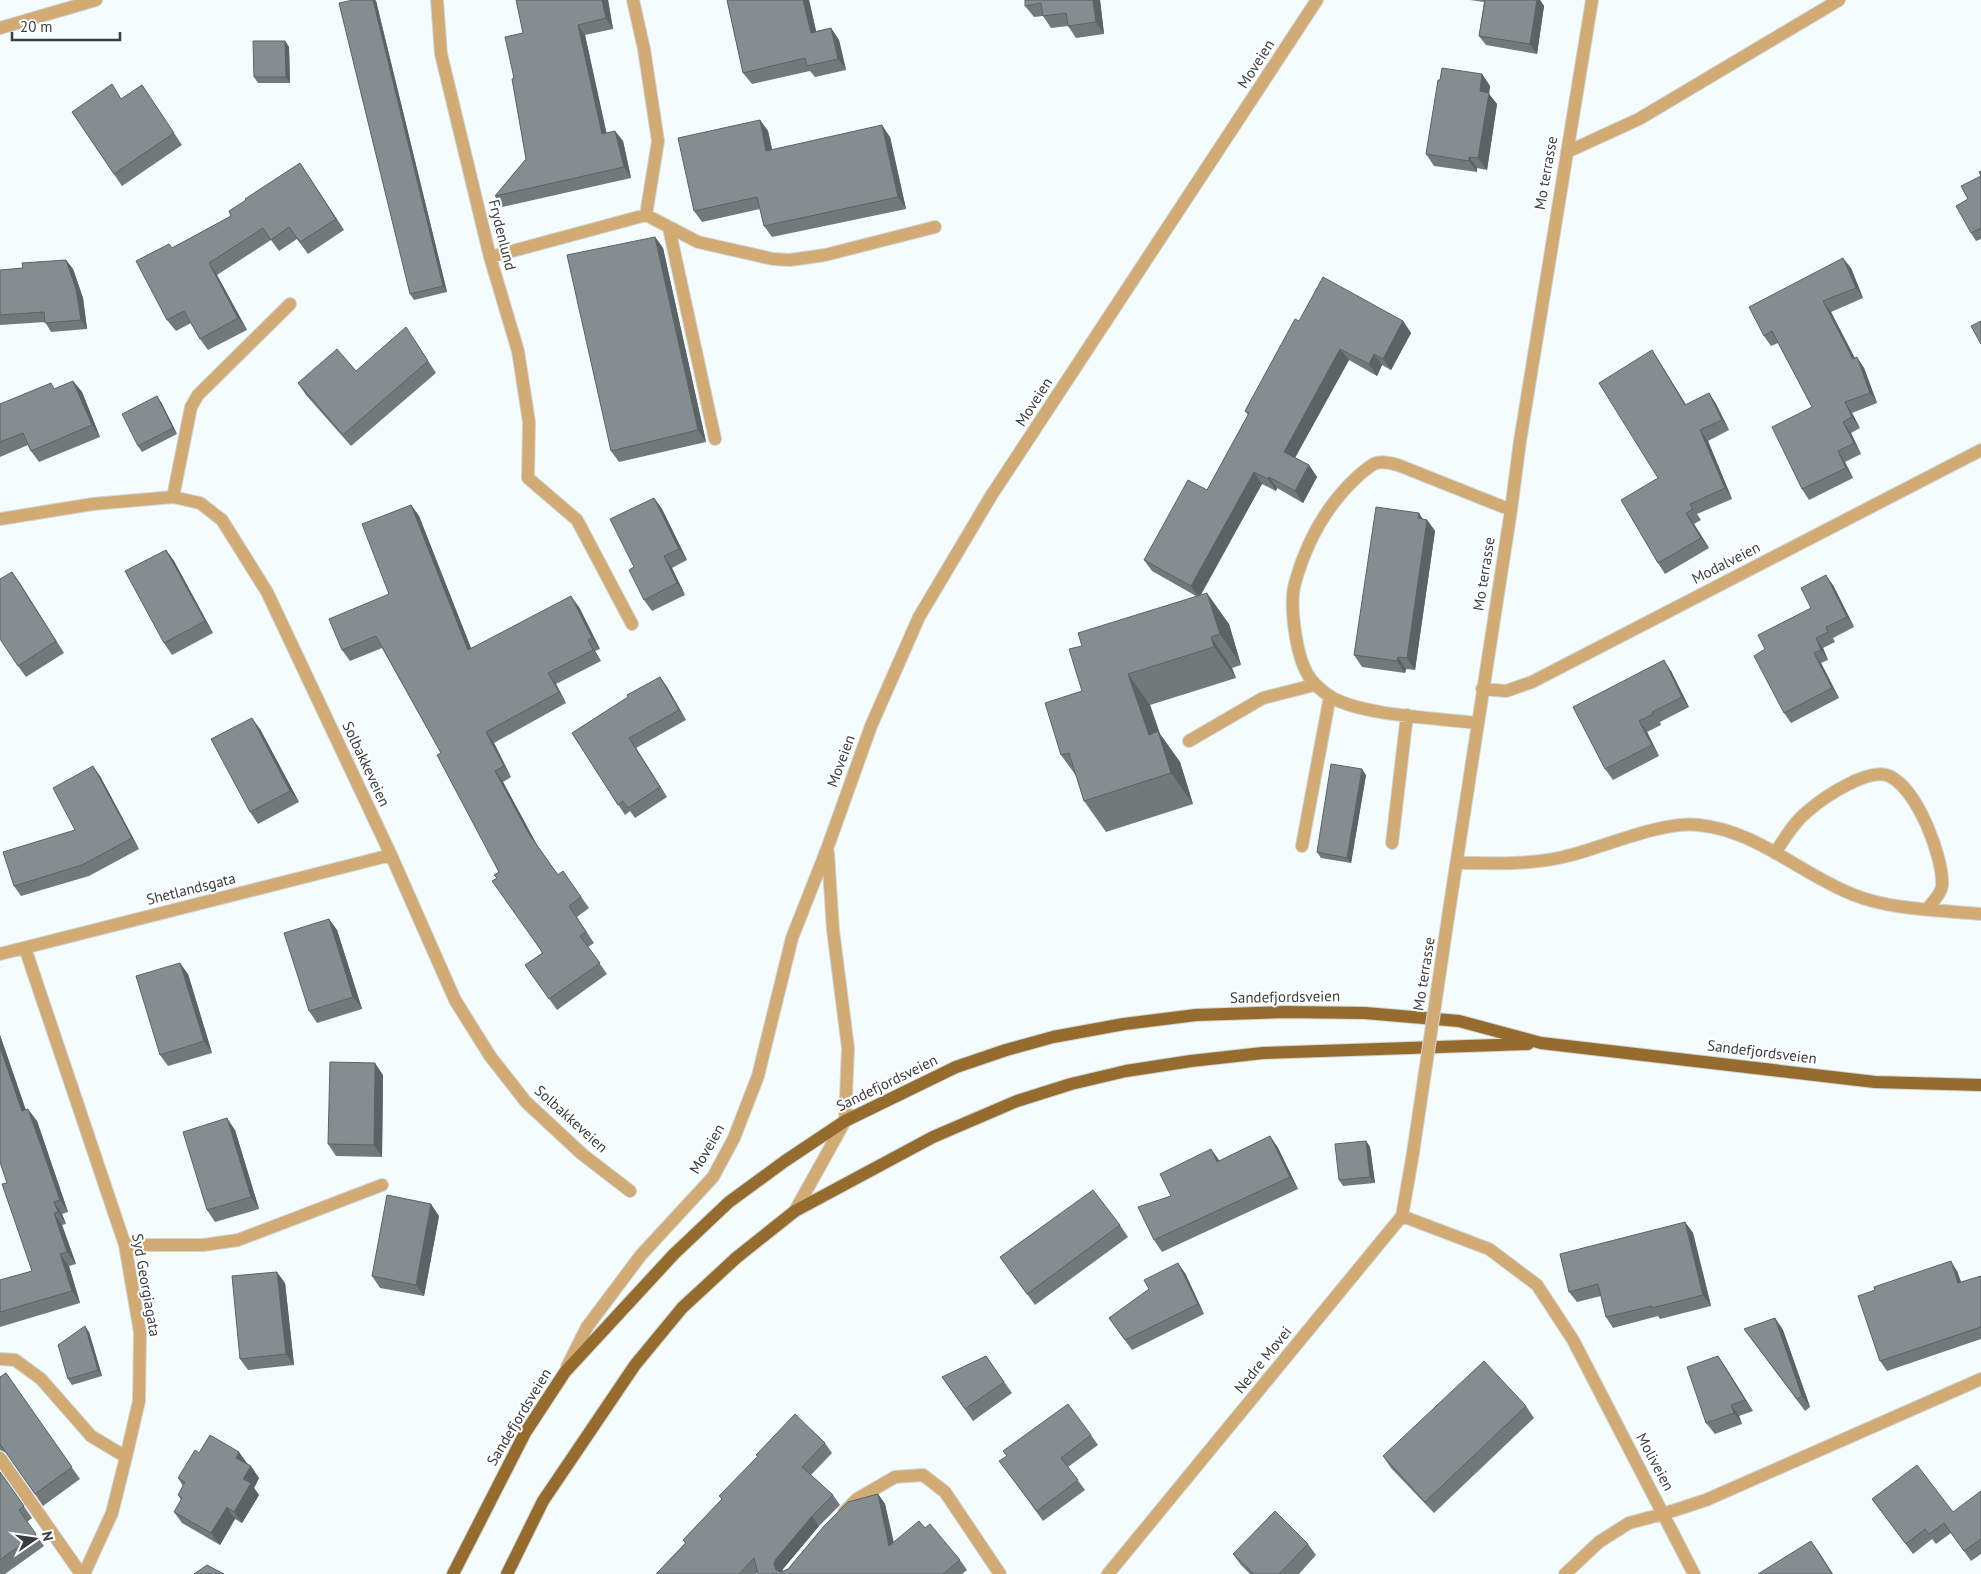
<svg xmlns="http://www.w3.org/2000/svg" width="1981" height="1574" font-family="'PT Sans',sans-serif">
	<rect width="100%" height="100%" fill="#f4fcfe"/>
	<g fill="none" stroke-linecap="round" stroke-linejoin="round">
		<g stroke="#cfd6d8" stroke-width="14">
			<path id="minor" d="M437,0L441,54L490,257L518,351L529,422L528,478L577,520L632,624
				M633,0L644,49L658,141L646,215L698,242L773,259L790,260L825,255L935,227
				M0,28L96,0
				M1567,152L1639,119L1839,0
				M669,228L715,439
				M490,257L646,215
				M173,497L191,407L198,395L290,304
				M0,519L93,504L173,497L200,503L222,520L267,592L391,855L455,1000L490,1056L526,1102L582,1154L630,1191
				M1482,689L1506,691L1532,682L1981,450
				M1477,723C1437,718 1362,716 1329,696C1321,690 1313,684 1308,675C1296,655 1289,605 1295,583C1306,543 1327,505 1357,477C1363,472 1369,466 1376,463C1383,461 1391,463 1398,465L1511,510
				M1189,741L1263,698L1314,685
				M1392,843L1407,715
				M1302,846L1330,696
				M1775,853C1785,838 1794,822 1808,811C1824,797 1869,767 1889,776C1917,788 1944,858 1942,886C1941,894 1932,903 1928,908
				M1457,863C1493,863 1528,865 1563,857C1603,848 1659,821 1699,825C1758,831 1800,874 1854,895C1891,910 1941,910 1981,914
				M1449,911L1511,510L1520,441L1592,0
				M25,948L125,1245L140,1332L139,1401L126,1457L112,1513L84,1574
				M0,954L391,855
				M795,1211L845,1121L848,1048L833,930L828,853
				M1402,1216L1489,1249L1537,1285L1573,1340L1663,1514L1706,1500L1981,1379
				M125,1245H203L238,1240L382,1185
				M0,1359L15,1360L41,1379L91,1436L126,1457
				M567,1367L587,1327L641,1255L713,1177L734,1138L758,1076L792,938L827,849L871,726L919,617L991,496L1317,0
				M0,1458L81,1574
				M844,1512L857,1499L895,1477L923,1475L945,1492L1000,1574
				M1108,1574L1402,1216L1413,1153
				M1565,1574L1599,1542L1629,1523L1663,1514L1694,1574"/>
		</g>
		<g stroke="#cfd6d8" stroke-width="14">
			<path id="major" d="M453,1574L525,1433L565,1372L674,1254L729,1202L785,1161L845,1121L956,1067L1006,1050L1053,1037L1124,1024L1196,1015L1285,1012L1365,1013L1459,1021L1541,1043L1875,1082L1981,1085
				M507,1574L543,1501L635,1365L682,1308L736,1258L795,1211L933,1137L1017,1101L1071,1084L1126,1071L1191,1061L1263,1053L1528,1044"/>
		</g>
		<use href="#minor" stroke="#d1aa74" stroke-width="12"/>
		<use href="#major" stroke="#956c2d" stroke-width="12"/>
		<g stroke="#cfd6d8" stroke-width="14" stroke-linecap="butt">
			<path id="minor-bridge" d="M1413,1153L1449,911"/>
		</g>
		<use href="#minor-bridge" stroke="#d1aa74" stroke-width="12"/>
	</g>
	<path fill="#72797b" d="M353,0H375L376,1L447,292L414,300L410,294Z
		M516,0H608L613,29L585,35L606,133L615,131L623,141L631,178L502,207L495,196L526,159L514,78L523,33Z
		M727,0H809L816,31L831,28L839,40L846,70L815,77L810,71L752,84L743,73Z
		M1025,0H1100L1104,34L1076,38L1068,26L1051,28L1043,16L1034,17L1025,6Z
		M1470,0H1540L1544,6L1537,54L1486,45L1479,36L1484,2Z
		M285,41L289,47L290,83H258L254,77Z
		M1482,74L1490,86L1489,94L1497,104L1487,170L1477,168V172L1434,166L1426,154L1440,80Z
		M142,85L182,145L122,186L72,112L122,99Z
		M760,120L768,131L772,150L890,137L906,209L772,237L764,226L760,209L702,222L694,211Z
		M1981,171V239L1976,241L1971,233L1968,199L1981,176Z
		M308,175L344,230L308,254L297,239L279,251L271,240L217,275L247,330L208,350L200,339L191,323L176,331L167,320L172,248Z
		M655,237L663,248L706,442L619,462L611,451Z
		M66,260L73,269L83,298L87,329L51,332L45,322L0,325V270L23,268Z
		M1851,268L1863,298L1831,312L1855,358L1864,368L1877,403L1852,413L1860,428L1851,433L1861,454L1845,462L1853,478L1809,500L1802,489L1812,407L1778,343L1771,346L1764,336Z
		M1299,321H1403L1411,333L1391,370L1382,365L1377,376L1349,360L1295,458L1309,465L1317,477L1303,503L1277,488L1276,491L1262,484L1201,595L1229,624L1241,665L1232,668L1236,678L1150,705L1160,734L1180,762L1193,804L1106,832L1084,801L1077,777L1061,755L1082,691V646L1196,596L1152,571L1144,560L1207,490L1248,415L1245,411Z
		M414,339L436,373L351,446L306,395L298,383L356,371Z
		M1652,350L1659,361L1686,405L1709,393L1716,404L1729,430L1708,441L1732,499L1697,514L1701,520L1694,524L1709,548L1665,574L1658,563V478Z
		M73,381L82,392L100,437L39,462L31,451L28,445L0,457V404L55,389Z
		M161,402L177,434L142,452L138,446Z
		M654,498L662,509L687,560L672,568L685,595L652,611L644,600L634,567Z
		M411,505L419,516L471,648L579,607L600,649L595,651L601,661L556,684L566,703L494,743L511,777L503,782L537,845L558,875L563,871L589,908L577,917L594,943L588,947L607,974L557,1010L525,965L542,953L497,878L499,872L441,753L382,648L350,661L342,650L389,594Z
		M1419,513L1422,519L1427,520L1435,531L1415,670L1406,669L1405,673L1362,667L1354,655Z
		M166,550L174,561L213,633L172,655L164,643Z
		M12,572L64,653L26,677L18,666Z
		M1833,585L1854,627L1833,638L1835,642L1823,648L1828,660L1821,663L1839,698L1791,723L1784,713L1765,649L1811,608Z
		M1671,671L1689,707L1660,722L1661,725L1647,732L1659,756L1613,780L1605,769Z
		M660,677L667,687L686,720L636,748L667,797L635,818L630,811L625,815L572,733Z
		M260,729L299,802L258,824L250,812Z
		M1366,775L1351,863L1321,858L1317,852Z
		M100,776L139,849L89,876L21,896L14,886L75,830Z
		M329,919L337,930L362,1009L317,1023L309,1011Z
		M188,974L212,1053L168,1066L160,1055Z
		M0,1035L26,1110L37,1121L68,1212L62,1214L66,1224L62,1225L76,1264L69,1266L80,1303L0,1327V1280L32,1271L7,1183L0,1162Z
		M383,1075L382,1157L336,1156L328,1144Z
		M235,1130L259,1209L215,1222L207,1210Z
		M1270,1136L1278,1148L1298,1189L1162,1252L1154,1240L1171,1196L1219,1161Z
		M1366,1141L1370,1147L1375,1183L1343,1186L1339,1180Z
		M439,1216L424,1296L380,1288L372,1276Z
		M1685,1222L1693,1233L1711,1306L1660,1319L1658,1316L1613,1328L1606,1317L1601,1296L1577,1302L1569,1292Z
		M1120,1225L1128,1237L1035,1305L1000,1257Z
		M1957,1271L1961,1282L1981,1276V1339L1887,1371L1880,1361Z
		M1185,1273L1204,1314L1132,1350L1109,1318L1149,1289Z
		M285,1283L294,1365L248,1370L240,1359Z
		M1775,1318L1783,1330L1810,1407L1805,1411L1744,1329Z
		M89,1332L102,1376L72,1385L68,1379Z
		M986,1356L1012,1393L973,1421L942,1377Z
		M1718,1356L1726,1368L1753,1411L1739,1416L1742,1424L1715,1434L1706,1423Z
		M6,1373L80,1479L43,1506L7,1453L0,1450V1377Z
		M1526,1406L1534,1418L1434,1513L1391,1468L1383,1456Z
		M1091,1435L1098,1445L1068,1467L1085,1490L1043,1521L1006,1470Z
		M825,1443L832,1453L811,1475L833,1495L840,1505L819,1526L783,1569L782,1572L788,1569L878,1494L885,1504L893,1543L925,1528L960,1560L967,1570L962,1574H758V1572L756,1574H656L685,1543L683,1540L722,1499L719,1496Z
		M199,1453L247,1463L259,1478L254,1488L259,1495L242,1523L235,1519L220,1545L182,1523L174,1512L181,1500L178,1495L183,1486L178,1478Z
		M0,1472L32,1518L27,1522L44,1546L5,1574H0Z
		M1981,1491V1554L1971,1561L1951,1533L1936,1544L1932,1539L1913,1554L1872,1499L1953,1512Z
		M1308,1544L1316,1555L1299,1574H1250L1241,1565L1233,1554Z"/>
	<path fill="#5c6364" d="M373,0H375L376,1L447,292L443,286Z
		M602,0H608L613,29L606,18Z
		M803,0H809L819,44L811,33Z
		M1093,0H1100L1104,34L1096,22Z
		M1537,0H1540L1544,6L1537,54L1530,44Z
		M578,25L585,35L609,144L602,134Z
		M831,28L839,40L846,70L838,59Z
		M285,41L289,47L290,83L286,77Z
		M1482,74L1490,86L1489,94L1497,104L1487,170L1478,158L1480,91Z
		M760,120L768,131L775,162L766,151Z
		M882,125L890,137L906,209L898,197Z
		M615,131L623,141L631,178L624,167Z
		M1469,157L1477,168V172L1469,161Z
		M300,163L308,175L344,230L336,219Z
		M655,237L663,248L706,442L698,430Z
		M1843,258L1851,268L1863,298L1856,288Z
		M66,260L73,269L83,298L87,329L81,320Z
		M209,263L217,275L247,330L238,318Z
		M1823,301L1831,312L1860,369L1853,359Z
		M1403,321L1411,333L1391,370L1383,359Z
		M1340,349L1349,360L1292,463L1284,452Z
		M1652,350L1659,361L1693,416L1685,405Z
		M1374,354L1382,365L1377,376L1369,364Z
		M1857,357L1864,368L1877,403L1870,393Z
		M73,381L82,392L100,437L92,425Z
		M1709,393L1716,404L1729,430L1722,420Z
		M157,396L161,402L177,434L173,428Z
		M1845,402L1852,413L1860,428L1852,417Z
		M1843,422L1851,433L1861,454L1854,443Z
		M1700,430L1708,441L1732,499L1725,488Z
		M1838,451L1845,462L1853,478L1846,468Z
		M1309,465L1317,477L1303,503L1295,491Z
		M1254,472L1262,484L1199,597L1191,586Z
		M1269,477L1277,488L1276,491L1268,479Z
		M654,498L662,509L687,560L679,549Z
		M411,505L419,516L476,661L468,650Z
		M1419,513L1426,524L1427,520L1435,531L1415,670L1407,658Z
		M1686,513L1694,524L1709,548L1701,538Z
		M166,550L174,561L213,633L205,621Z
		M664,556L672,568L685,595L677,583Z
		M12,572L20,583L64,653L56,641Z
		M1826,575L1833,585L1854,627L1847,617Z
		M1207,593L1229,624L1241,665L1220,634Z
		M571,596L579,607L600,649L592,638Z
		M1211,637L1232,668L1236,678L1214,647Z
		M1816,638L1823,648L1828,660L1821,650Z
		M588,640L595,651L601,661L593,650Z
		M1814,653L1821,663L1839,698L1832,688Z
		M1398,657L1406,669L1405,673L1397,661Z
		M1664,660L1671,671L1689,707L1682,697Z
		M548,673L556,684L566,703L559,692Z
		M1128,674L1150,705L1160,734L1180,762L1193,804L1171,773L1149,735Z
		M660,677L667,687L686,720L679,710Z
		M252,718L260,729L299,802L290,791Z
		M1639,721L1647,732L1659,756L1652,745Z
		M486,732L494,743L511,777L504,766Z
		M629,738L636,748L667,797L660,787Z
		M93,766L100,776L139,849L132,838Z
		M1362,769L1366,775L1351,863L1347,858Z
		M495,771L503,782L537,845L529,834Z
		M329,919L337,930L362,1009L353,997Z
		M180,963L188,974L212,1053L204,1041Z
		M0,1035L30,1123L22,1111L0,1047Z
		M375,1063L383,1075L382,1157L374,1145Z
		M28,1109L37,1121L68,1212L60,1200Z
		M227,1118L235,1130L259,1209L251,1197Z
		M1270,1136L1278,1148L1298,1189L1290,1177Z
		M1366,1141L1370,1147L1375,1183L1370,1177Z
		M1211,1149L1219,1160L1225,1174L1217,1162Z
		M54,1202L62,1214L66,1224L58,1212Z
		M431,1204L439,1216L424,1296L416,1285Z
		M54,1213L62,1225L76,1264L67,1252Z
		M1685,1222L1693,1233L1711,1306L1703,1295Z
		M60,1254L69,1266L80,1303L72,1291Z
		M1951,1261L1957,1271L1965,1293L1958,1283Z
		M1178,1263L1185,1273L1204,1314L1198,1304Z
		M277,1272L285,1283L294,1365L286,1354Z
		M1775,1318L1783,1330L1810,1407L1802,1396Z
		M85,1326L89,1332L102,1376L98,1370Z
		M1718,1356L1726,1368L1753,1411L1745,1400Z
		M1731,1405L1739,1416L1742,1424L1734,1413Z
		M239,1452L247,1463L244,1469L236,1458Z
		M251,1466L259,1478L254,1488L259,1495L242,1523L234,1512L243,1479Z
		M878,1494L885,1504L897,1556L889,1546Z
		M227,1507L235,1519L220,1545L211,1533Z
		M812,1516L819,1526L783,1569L781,1573L776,1570L774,1563L776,1559Z
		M1811,1541L1819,1552L1833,1574H1832Z"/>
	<path fill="#848d8f" stroke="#5c6364" d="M353,0H373L443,286L410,294L339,3Z
		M516,0H602L606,18L578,25L602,134L615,131L624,167L495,196L526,159L512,79L514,78L505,37L523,33Z
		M727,0H803L811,33L831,28L838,59L807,66L805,58L743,73Z
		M1025,0H1093L1096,22L1068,26L1066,13L1043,16L1041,3L1025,6Z
		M1485,0H1537L1530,44L1479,36Z
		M253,41H285L286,77H254Z
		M1442,68L1482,74L1480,91L1489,93L1478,158L1469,157V161L1426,154L1438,80H1440Z
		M112,84L121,99L142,85L174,133L114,174L72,112Z
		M760,120L766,151L882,125L898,197L764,226L757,197L694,211L678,138Z
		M300,163L336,219L300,242L289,227L271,240L263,228L209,263L238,318L200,339L184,311L167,320L136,261L169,244L172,248L231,216L229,211L246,200L245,199Z
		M1981,171V228L1971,233L1956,206L1968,199L1961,186L1981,176L1979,172Z
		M655,237L698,430L611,451L567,255Z
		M1843,258L1856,288L1823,301L1853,359L1857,357L1870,393L1845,402L1852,417L1843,422L1854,443L1838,451L1846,468L1802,489L1772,427L1812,407L1772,331L1764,336L1749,307Z
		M66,260L76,289L81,320L45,323L44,312L0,315V270L23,268L22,263Z
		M1323,277L1403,321L1383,359L1374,354L1369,364L1340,349L1284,452L1309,465L1295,491L1269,477L1268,479L1254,472L1191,586L1144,560L1188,480L1207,490L1249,413L1245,411L1295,319L1299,321Z
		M1981,321V344L1971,326Z
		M406,327L428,361L343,435L298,383L337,349L356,371Z
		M1652,350L1685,405L1709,393L1722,420L1700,430L1725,488L1690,504L1693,509L1686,513L1701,538L1658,563L1621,500L1658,478L1599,383Z
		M73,381L92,425L31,451L23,433L0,442V404L51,383L54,389Z
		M157,396L173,428L138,446L122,414Z
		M654,498L679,549L664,556L677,583L644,600L629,570L634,567L610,519Z
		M411,505L468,650L571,596L592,638L588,640L593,650L548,673L559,692L486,732L504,766L495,771L529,834L558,875L563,871L581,897L569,906L586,932L580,936L600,963L549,999L525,965L543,953L492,881L497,878L494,875L499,872L437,755L441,753L376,636L342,650L329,619L389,594L362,524Z
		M1376,507L1419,513L1418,518L1427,520L1407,658L1398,657L1397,661L1354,655Z
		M166,550L205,621L164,643L125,571Z
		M12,572L56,641L18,666L0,639V579Z
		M1826,575L1847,617L1826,627L1828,632L1816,638L1821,650L1814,653L1832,688L1784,713L1754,656L1765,649L1758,635L1811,608L1801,588Z
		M1207,593L1220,634L1211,637L1214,647L1128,674L1149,735L1158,731L1171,773L1084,801L1069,753L1061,755L1045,703L1082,691L1069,649L1082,646L1078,633Z
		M1664,660L1682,697L1652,712L1653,714L1639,721L1652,745L1605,769L1573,707Z
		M660,677L679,710L629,738L660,787L628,808L623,801L618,805L572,733L628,697L627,695Z
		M252,718L290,791L250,812L211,739Z
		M1331,764L1362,769L1347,858L1317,852Z
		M93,766L132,838L82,865L14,886L3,852L75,830L53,788Z
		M329,919L353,997L309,1011L284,933Z
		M180,963L204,1041L160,1055L136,976Z
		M0,1047L22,1111L28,1109L60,1200L54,1202L58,1212L54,1213L67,1252L60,1254L72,1291L0,1312V1280L32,1271L2,1184L7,1183L0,1162Z
		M330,1062L375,1063L374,1145L328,1144Z
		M227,1118L251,1197L207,1210L183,1132Z
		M1270,1136L1290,1177L1154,1240L1138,1207L1171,1196L1160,1174L1211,1149L1217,1162Z
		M1366,1141L1370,1177L1339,1180L1335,1144Z
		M1093,1190L1120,1225L1027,1294L1000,1257Z
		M387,1195L431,1204L416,1285L372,1276Z
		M1685,1222L1703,1295L1652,1308V1306L1606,1317L1598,1284L1569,1292L1560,1254Z
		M1951,1261L1958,1283L1981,1276V1327L1880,1361L1858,1296L1875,1290L1874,1287Z
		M1178,1263L1198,1304L1125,1340L1109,1318L1149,1289L1144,1280Z
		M277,1272L286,1354L240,1359L232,1276Z
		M1775,1318L1802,1396L1797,1399L1744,1329Z
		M85,1326L98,1370L68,1379L58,1345Z
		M986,1356L1004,1382L965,1409L942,1377Z
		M1718,1356L1745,1400L1731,1405L1734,1413L1706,1423L1687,1367Z
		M1484,1361L1526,1406L1425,1502L1383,1456Z
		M6,1373L72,1467L35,1494L0,1444V1377Z
		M1068,1404L1091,1435L1061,1458L1078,1480L1037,1511L999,1461L1007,1456L1003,1451Z
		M795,1414L825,1443L802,1467L833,1495L812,1516L776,1559L774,1563L776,1570L781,1572L788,1569L824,1526L848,1502L878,1494L889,1546L919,1521L925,1528L930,1524L960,1560L943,1574H758L754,1558L739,1574H656L686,1543L683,1540L722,1499L719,1496L758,1456L756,1455Z
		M210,1435L239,1452L236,1458L251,1466L243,1479L251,1483L234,1512L227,1507L211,1533L174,1512L182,1498L178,1495L185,1482L178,1478L195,1450L199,1453Z
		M1917,1465L1953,1512L1981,1491V1539L1964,1551L1944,1523L1929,1534L1925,1529L1906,1544L1872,1499Z
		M0,1472L24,1506L19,1510L36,1534L0,1560Z
		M1275,1511L1308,1544L1279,1574H1254L1233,1554Z
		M1811,1541L1832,1574H1758Z
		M207,1565L224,1574H194Z"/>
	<g text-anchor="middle" stroke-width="4" stroke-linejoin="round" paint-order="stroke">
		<g font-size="15" fill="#393d3e" stroke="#fff">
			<text transform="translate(1256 64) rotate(-57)" y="5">Moveien</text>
			<text transform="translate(1546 173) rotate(-80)" y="5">Mo terrasse</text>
			<text transform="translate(502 235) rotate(76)" y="5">Frydenlund</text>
			<text transform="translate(1034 402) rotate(-57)" y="5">Moveien</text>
			<text transform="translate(1726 563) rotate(-27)" y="5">Modalveien</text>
			<text transform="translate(1484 574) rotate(-81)" y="5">Mo terrasse</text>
			<text transform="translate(841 761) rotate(-70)" y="5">Moveien</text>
			<text transform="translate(366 764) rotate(65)" y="5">Solbakkeveien</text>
			<text transform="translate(191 889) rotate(-14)" y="5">Shetlandsgata</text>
			<text transform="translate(1424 974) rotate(-81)" y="5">Mo terrasse</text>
			<text transform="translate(1285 997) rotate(-1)" y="5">Sandefjordsveien</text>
			<text transform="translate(1762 1052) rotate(7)" y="5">Sandefjordsveien</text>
			<text transform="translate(887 1083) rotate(-26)" y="5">Sandefjordsveien</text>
			<text transform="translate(571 1119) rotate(42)" y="5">Solbakkeveien</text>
			<text transform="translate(707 1149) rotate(-60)" y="5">Moveien</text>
			<text transform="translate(146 1285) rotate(80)" y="5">Syd Georgiagata</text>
			<text transform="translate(1263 1360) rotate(-51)" y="5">Nedre Movei</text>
			<text transform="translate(519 1417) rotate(-59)" y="5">Sandefjordsveien</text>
			<text transform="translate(1655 1462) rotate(62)" y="5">Moliveien</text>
		</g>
	</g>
	<g transform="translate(35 1539) rotate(77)" stroke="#ffffff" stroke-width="4" paint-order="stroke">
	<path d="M0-4L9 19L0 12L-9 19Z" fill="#393d3e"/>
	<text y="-8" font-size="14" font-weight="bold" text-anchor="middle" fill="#393d3e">N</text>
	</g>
	<path d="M12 32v8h108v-8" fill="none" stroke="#393d3e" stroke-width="2.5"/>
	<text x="20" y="32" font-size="15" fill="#393d3e" stroke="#ffffff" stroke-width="4" paint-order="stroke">20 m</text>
</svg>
